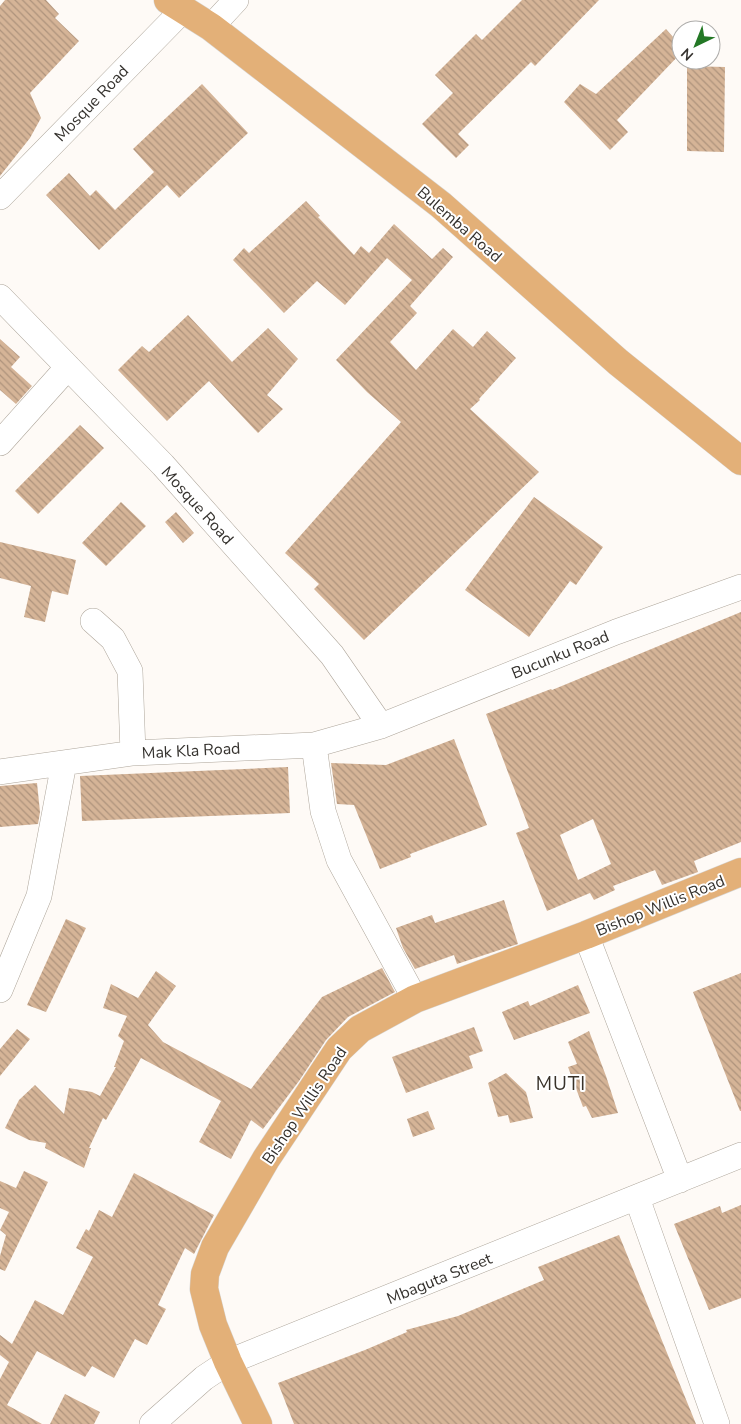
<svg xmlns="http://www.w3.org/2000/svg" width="741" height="1424" font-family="'Nunito Sans',sans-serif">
	<defs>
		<pattern id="building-back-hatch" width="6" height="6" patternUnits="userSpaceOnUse" patternTransform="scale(1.25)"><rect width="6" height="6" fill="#d5b497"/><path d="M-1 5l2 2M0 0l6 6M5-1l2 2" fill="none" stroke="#ae937c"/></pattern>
	</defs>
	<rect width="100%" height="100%" fill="#fefaf6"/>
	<path fill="url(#building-back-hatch)" fill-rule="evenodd" d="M5,0H46L59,14L55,18L79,41L30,93L41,118L30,138L0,176V6Z
		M522,0H599L535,66L531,62L458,134L469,145L456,158L422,124L453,93L435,75L476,34L482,40Z
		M666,29L681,46V53L617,120L628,132L610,150L564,102L580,84L596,94Z
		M687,66L725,67L724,152L687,151Z
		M202,84L248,133L179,198L167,185L99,250L46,195L69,173L90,196L96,190L115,210L154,172L133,149Z
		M306,201L320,216L318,217L354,255L361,246L369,253L394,224L432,259L443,248L453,257L410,306L417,313L390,342L416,370L453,329L473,347L487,331L516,358L479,399L480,400L470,409L539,472L364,640L314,589L319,584L285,553L401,422L367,392L336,360L412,280L387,258L345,305L317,281L284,313L233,260L244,248L249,253Z
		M188,315L232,362L268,328L298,359L267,395L283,409L258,433L209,381L167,421L118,370L142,346L149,352Z
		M0,339L20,357L11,367L32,386L16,404L0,390Z
		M80,425L104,448L38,514L15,491Z
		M534,497L603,547L576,585L570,581L529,637L465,590Z
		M121,502L146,526L106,566L82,543Z
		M176,512L194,533L183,543L165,522Z
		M0,542L76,560L68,595L52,591L45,622L24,617L31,586L0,578Z
		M741,612V842L694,861L698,872L662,885L655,870L613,886L615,890L594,900L590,893L547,911L516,833L529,828L486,714L551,689L552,690ZM593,819L611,864L578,880L560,835Z
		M454,739L487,825L410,854L411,857L380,869L354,805L337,804L331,763L386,765Z
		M288,767L290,813L82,821L80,776Z
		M37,783L40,812L38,824L0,827V786Z
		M504,900L518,944L457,964L454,955L415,969L403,948L396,928L432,915L435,923Z
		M66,919L86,928L46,1012L27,1005Z
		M382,968L395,992L348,1017L326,1040L299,1081L263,1129L251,1120L231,1159L199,1142L221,1101L141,1058L106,1120L103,1118L89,1148H91L84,1168L45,1148L46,1143L29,1140L5,1128L19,1100L35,1085L64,1114L69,1088L92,1092L100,1096L116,1067H114L124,1041L118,1036L127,1016L103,1008L111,984L138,998L156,971L176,986L148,1025L163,1042L251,1089L322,997Z
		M741,973V1111H740L693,992Z
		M578,985L590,1013L514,1040L502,1012L528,1001L530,1006Z
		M474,1027L483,1051L469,1056L473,1068L406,1093L392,1057Z
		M17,1029L30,1039L0,1076V1049Z
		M589,1031L606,1076L618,1113L592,1118L586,1106L583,1107L568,1067L577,1064L568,1042Z
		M506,1073L526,1092L533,1118L510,1123L508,1115L498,1117L488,1083Z
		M428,1111L435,1129L413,1137L407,1119Z
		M24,1171L48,1182L5,1271L0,1269V1256L6,1235L0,1230L9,1212L0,1208V1181L16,1188Z
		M134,1173L214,1215L194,1254L185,1248L158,1305L166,1309L147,1345L135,1339L114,1378L92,1366L85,1377L37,1351L7,1405L42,1424H0V1379L9,1362L0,1355V1335L12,1344L35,1300L63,1315L93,1257L76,1248L86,1229L89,1231L99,1210L112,1217Z
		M741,1205V1298L709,1310L674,1224L720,1206L722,1213Z
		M619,1235L696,1424H294L278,1383L365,1350L407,1332L406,1330L458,1316L544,1280L538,1267Z
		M65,1394L100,1412L94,1424H50Z"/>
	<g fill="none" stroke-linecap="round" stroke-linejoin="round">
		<g stroke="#aea69b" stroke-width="26">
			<path id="minor" d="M211,27L236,0
				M0,197L183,10
				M0,297L163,465L332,655L381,726
				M0,443L68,367
				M93,621L113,639L130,671L133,753
				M314,745L323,811L339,860L415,999
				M0,772L133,753L314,745L381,726L616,632L741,587
				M586,935L680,1180
				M0,990L39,896L64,763
				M637,1198L717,1424
				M152,1424L204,1378L228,1362L741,1155"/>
		</g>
		<g stroke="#d7d6d5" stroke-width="29">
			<path id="major" d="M168,0L211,27L441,205L618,362L741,461
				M258,1424L228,1362L213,1325L204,1289L205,1274L215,1247L266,1159L339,1049L360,1029L415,999L586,935L741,872"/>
		</g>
		<use href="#minor" stroke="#fff" stroke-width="25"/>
		<use href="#major" stroke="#e3b078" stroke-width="28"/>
	</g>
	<g text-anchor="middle" stroke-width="4" stroke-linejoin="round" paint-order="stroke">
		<g font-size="16" fill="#35322e" stroke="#fff">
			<text transform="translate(91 103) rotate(-46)" y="6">Mosque Road</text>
			<text transform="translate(460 224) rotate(41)" y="6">Bulemba Road</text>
			<text transform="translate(198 505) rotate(48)" y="6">Mosque Road</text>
			<text transform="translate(560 654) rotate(-22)" y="6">Bucunku Road</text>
			<text transform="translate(191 750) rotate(-3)" y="6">Mak Kla Road</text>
			<text transform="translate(660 905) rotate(-22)" y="6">Bishop Willis Road</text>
			<text transform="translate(304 1105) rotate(-56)" y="6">Bishop Willis Road</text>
			<text transform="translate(439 1278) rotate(-22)" y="6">Mbaguta Street</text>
		</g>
		<g font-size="19" letter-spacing="1" fill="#393229" stroke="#fff">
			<text x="561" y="1090">MUTI</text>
		</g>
	</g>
	<g transform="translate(696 45) rotate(223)"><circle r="24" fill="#ffffff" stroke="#aeadab"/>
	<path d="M0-4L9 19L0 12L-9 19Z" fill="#237825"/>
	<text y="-8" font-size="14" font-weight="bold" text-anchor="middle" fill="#35322e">N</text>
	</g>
</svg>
